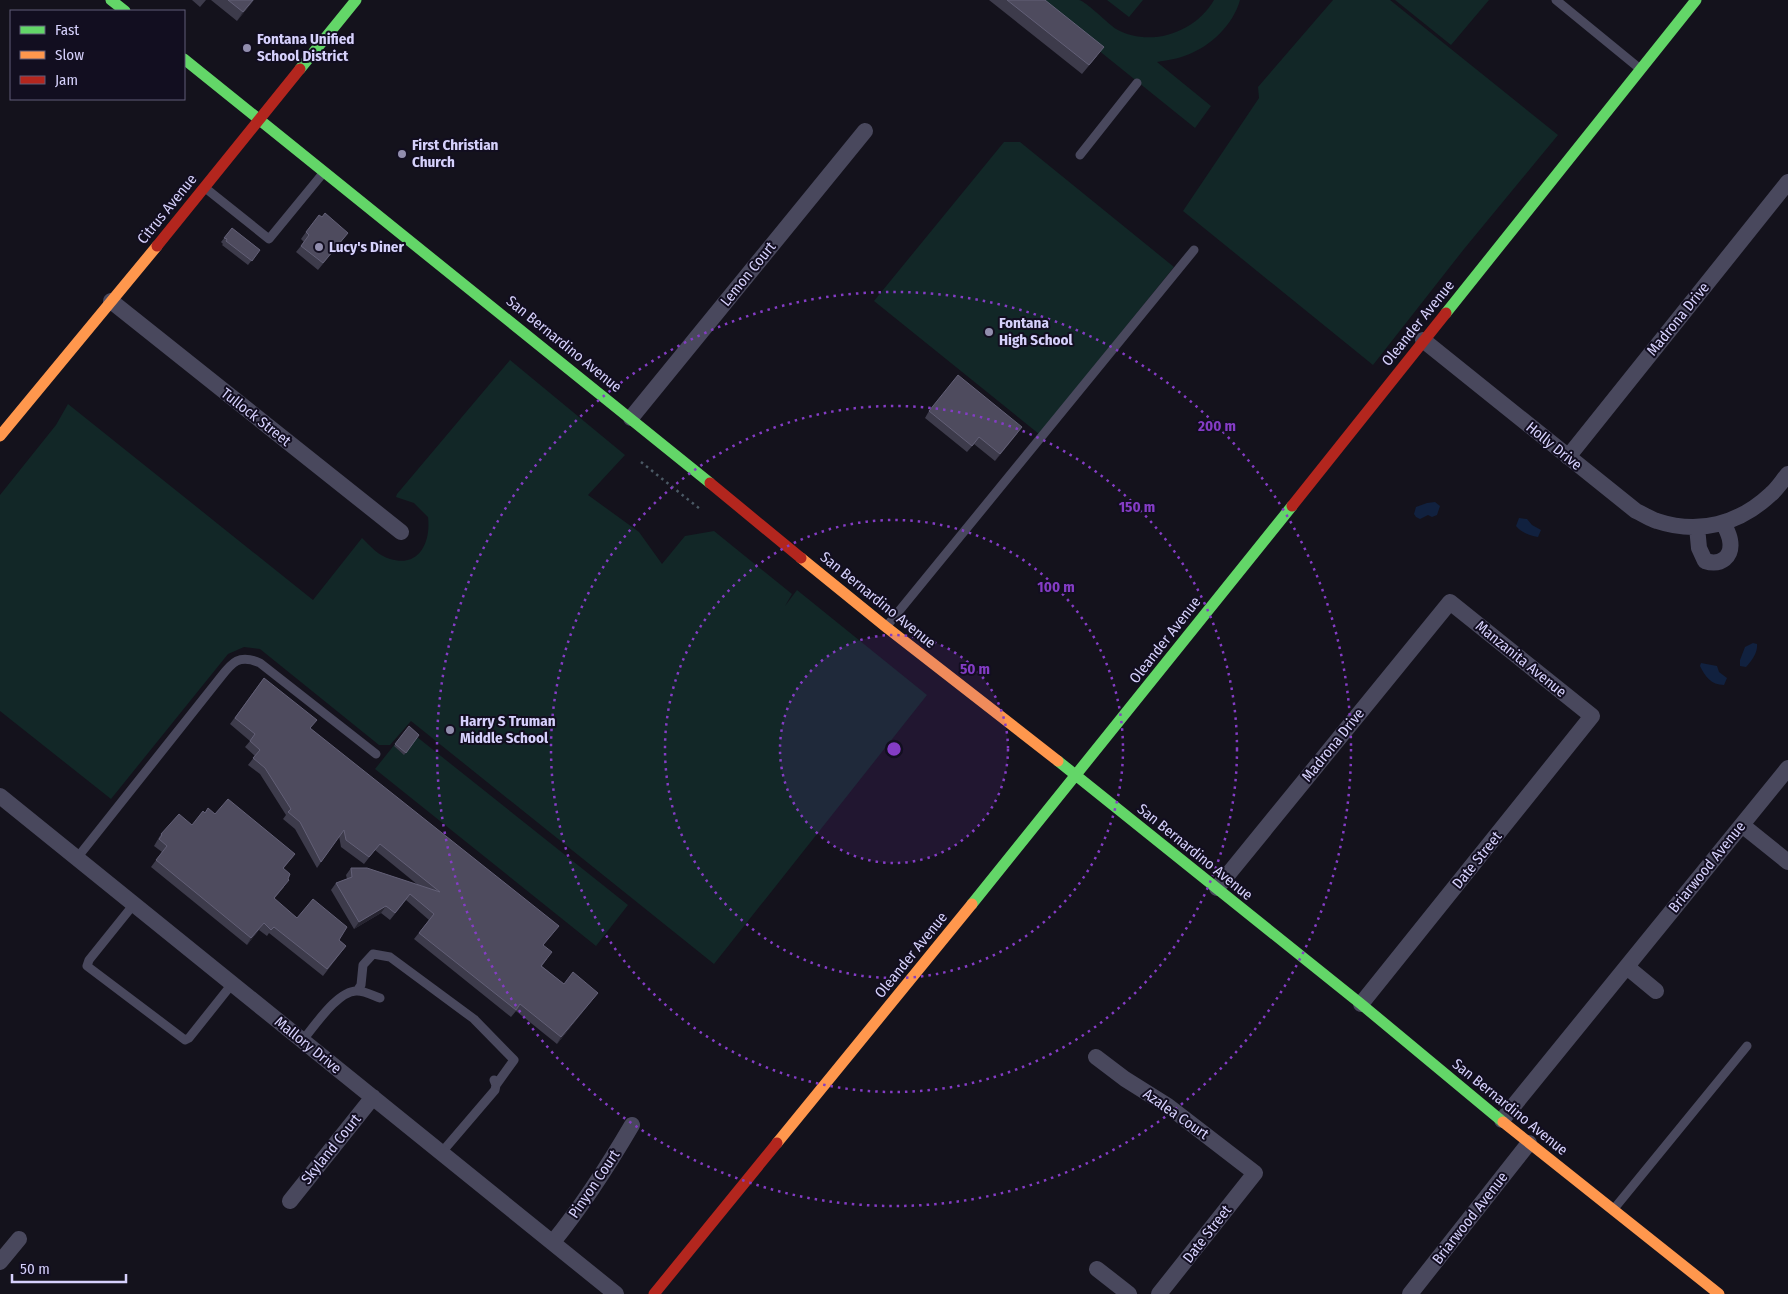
<svg xmlns="http://www.w3.org/2000/svg" width="1788" height="1294" font-family="'Fira Sans Condensed',sans-serif">
	<rect width="100%" height="100%" fill="#14121c"/>
	<path fill="#122727" d="M1036,0C1046,0 1071,0 1079,0C1087,2 1107,23 1116,29C1150,48 1195,33 1214,0H1240C1233,25 1211,46 1187,55C1178,59 1167,60 1157,62L1211,106L1195,128Z
		M1107,0H1143L1129,17Z
		M1333,0H1390L1558,135L1464,249L1373,365L1183,211L1259,98L1258,87Z
		M1395,0H1489L1451,45Z
		M1004,142H1020L1174,267L1039,434L874,301Z
		M510,360L625,455L588,495L639,532L662,564L685,536L714,531L792,594L785,606L797,590L927,695L714,964L411,721L390,745H379L260,649L244,647L228,654L111,799L0,711V495L56,425L68,404L313,600L362,538C370,546 379,556 390,559C420,568 431,541 428,517L414,503L396,497L397,494Z
		M407,729L628,905L596,946L375,769Z"/>
	<path fill="#11213f" d="M1435,502L1440,506L1437,515L1432,517L1428,515L1420,519L1416,517L1414,514L1416,507L1427,503Z
		M1519,518L1527,519L1532,525L1541,530L1538,537C1529,535 1522,533 1516,526Z
		M1753,643L1757,644C1758,652 1752,661 1746,667L1740,666V660L1745,647Z
		M1701,663L1717,666L1719,672L1727,678L1724,685C1711,685 1705,676 1700,666Z"/>
	<g fill="none" stroke-linecap="round" stroke-linejoin="round">
		<path stroke="#4b5965" stroke-width="2.5" stroke-dasharray="2.5 4" stroke-linecap="butt" d="M641,462L700,509"/>
		<path stroke="#49485d" stroke-width="9" d="M1556,0L1639,68
			M1080,155L1137,83
			M204,187L269,239L324,172
			M886,627L1194,250
			M77,858L216,683C230,666 236,652 260,663L376,754
			M134,904L89,960L87,966L185,1040L189,1038L232,984
			M357,991L361,985L363,965L373,954L390,957L474,1019L514,1060L496,1085
			M302,1041C314,1027 338,990 357,991C365,991 374,996 380,998
			M442,1152L495,1090L496,1085L494,1080
			M1613,1210L1747,1046"/>
		<path stroke="#49485d" stroke-width="16" d="M111,301L401,532
			M1423,340L1636,511C1643,514 1650,519 1657,521C1699,535 1739,524 1771,494C1777,489 1782,481 1788,474
			M631,418L865,131
			M1568,457L1788,182
			M1697,527L1699,548L1705,561C1721,566 1733,557 1730,540C1729,534 1726,529 1724,524
			M0,796L616,1294
			M1742,825L1788,862
			M1217,888L1450,602L1592,716L1361,1004
			M1627,967L1656,991
			M1096,1057L1125,1079L1168,1106L1255,1173L1159,1294
			M1502,1120L1788,768
			M290,1201L373,1097
			M553,1242C583,1205 608,1166 632,1125
			M0,1262L19,1239
			M1097,1269L1129,1294
			M1410,1294L1529,1143"/>
		<path stroke="#63d668" stroke-width="11" d="M111,0L125,11
			M184,59L710,483
			M300,69L356,0
			M1446,313L1696,0
			M1058,761L1361,1004L1503,1122
			M972,904L1292,506"/>
		<path stroke="#ff974d" stroke-width="11" d="M0,436L157,246
			M801,558L886,627L1058,761
			M1503,1122L1719,1294
			M777,1143L972,904"/>
		<path stroke="#b3261e" stroke-width="11" d="M157,246L300,69
			M710,483L801,558
			M1292,506L1446,313
			M654,1294L777,1143"/>
	</g>
	<path fill="#3d3b4b" d="M192,0H206L200,7Z
		M211,0H254L237,21Z
		M989,0H1045L1097,56L1082,74Z
		M322,217L348,233L318,270L296,252L304,242L301,239L306,232Z
		M232,228L260,250L248,265L222,245L223,244L221,242Z
		M929,411L1017,434L995,461L974,444L967,452L925,418Z
		M264,678L311,729L554,932L543,945L547,959L542,966L564,984L598,993L557,1044L516,1011L511,1017L414,939L429,920L406,900L390,920L381,913L354,929L331,890L336,883L347,879L346,875L351,868L418,885L375,850L364,864L341,847L339,836L317,868L295,829L283,819L286,815L260,774L248,765L255,756L245,747L250,741L230,724Z
		M409,726L419,735L404,755L394,746Z
		M205,813L215,814L295,854L284,868V887L274,899L297,918L339,940L346,946L323,976L269,933L267,936L259,930L247,945L151,867L162,852L154,846L161,834L192,825Z"/>
	<path fill="#262430" d="M253,0H254L237,21L243,12Z
		M1022,427L1017,434L995,461L1000,454Z
		M386,906L381,913L354,929L359,922Z
		M264,923L259,930L247,945L251,938Z
		M598,993L593,999L557,1044L561,1037Z"/>
	<path fill="#4e4b5e" stroke="#636077" d="M228,0H253L243,12Z
		M1007,0H1045L1104,47L1089,65Z
		M325,213L348,233L323,263L301,246L309,235L306,232L319,215L322,217Z
		M232,228L260,250L252,261L226,241L227,239L224,238Z
		M958,375L1022,427L1000,454L979,437L972,446L929,411Z
		M264,678L317,720L310,728L559,926L543,945L552,952L541,966L564,984L573,972L598,993L561,1037L520,1004L516,1010L419,933L434,914L410,894L395,913L386,906L359,922L336,883L352,877L351,868H367L440,892L380,844L369,857L346,840L344,830L321,862L300,822L288,812L291,809L265,768L253,758L260,750L250,741L255,734L235,718Z
		M409,726L419,735L406,753L395,744Z
		M228,799L295,854L283,868L290,874L288,879L289,880L274,898L297,918L313,899L347,927L339,940L346,946L327,969L274,927L271,930L264,923L251,938L156,860L167,846L159,839L162,835L161,834L179,814L192,825L203,811L205,813L208,808L215,814Z"/>
	<circle cx="894" cy="749" r="114" fill="#843cc5" fill-opacity=".12"/>
	<g fill="none" stroke="#843cc5" stroke-width="2.5" stroke-dasharray="2.5 5">
		<circle cx="894" cy="749" r="114"/>
		<circle cx="894" cy="749" r="229"/>
		<circle cx="894" cy="749" r="343"/>
		<circle cx="894" cy="749" r="457"/>
	</g>
	<g fill="#928eae" stroke="#120e20" stroke-width="2">
		<circle cx="247" cy="48" r="5"/>
		<circle cx="402" cy="154" r="5"/>
		<circle cx="319" cy="247" r="5"/>
		<circle cx="989" cy="332" r="5"/>
		<circle cx="450" cy="730" r="5"/>
	</g>
	<g text-anchor="middle" stroke-width="4" stroke-linejoin="round" paint-order="stroke">
		<g font-size="15" font-weight="bold" fill="#d6d1fc" stroke="#120e20" text-anchor="start">
			<text x="257" y="44">Fontana Unified<tspan x="257" dy="17">School District</tspan></text>
			<text x="412" y="150">First Christian<tspan x="412" dy="17">Church</tspan></text>
			<text x="329" y="252">Lucy's Diner</text>
			<text x="999" y="328">Fontana<tspan x="999" dy="17">High School</tspan></text>
			<text x="460" y="726">Harry S Truman<tspan x="460" dy="17">Middle School</tspan></text>
		</g>
		<g font-size="15" fill="#d6d1fc" stroke="#120e20">
			<text transform="translate(167 209) rotate(-51)" y="5">Citrus Avenue</text>
			<text transform="translate(748 274) rotate(-51)" y="5">Lemon Court</text>
			<text transform="translate(1678 319) rotate(-51)" y="5">Madrona Drive</text>
			<text transform="translate(1418 323) rotate(-51)" y="5">Oleander Avenue</text>
			<text transform="translate(564 344) rotate(39)" y="5">San Bernardino Avenue</text>
			<text transform="translate(256 417) rotate(38)" y="5">Tullock Street</text>
			<text transform="translate(1554 446) rotate(39)" y="5">Holly Drive</text>
			<text transform="translate(878 600) rotate(39)" y="5">San Bernardino Avenue</text>
			<text transform="translate(1165 640) rotate(-52)" y="5">Oleander Avenue</text>
			<text transform="translate(1521 659) rotate(39)" y="5">Manzanita Avenue</text>
			<text transform="translate(1333 745) rotate(-51)" y="5">Madrona Drive</text>
			<text transform="translate(1195 852) rotate(39)" y="5">San Bernardino Avenue</text>
			<text transform="translate(1477 860) rotate(-51)" y="5">Date Street</text>
			<text transform="translate(1707 867) rotate(-51)" y="5">Briarwood Avenue</text>
			<text transform="translate(911 955) rotate(-51)" y="5">Oleander Avenue</text>
			<text transform="translate(308 1045) rotate(39)" y="5">Mallory Drive</text>
			<text transform="translate(1510 1107) rotate(39)" y="5">San Bernardino Avenue</text>
			<text transform="translate(1176 1114) rotate(35)" y="5">Azalea Court</text>
			<text transform="translate(331 1149) rotate(-51)" y="5">Skyland Court</text>
			<text transform="translate(594 1184) rotate(-56)" y="5">Pinyon Court</text>
			<text transform="translate(1470 1218) rotate(-52)" y="5">Briarwood Avenue</text>
			<text transform="translate(1207 1234) rotate(-52)" y="5">Date Street</text>
		</g>
	</g>
	<circle cx="894" cy="749" r="8" fill="#843cc5" stroke="#120e20" stroke-width="2.5"/>
	<g font-size="15" text-anchor="middle" font-weight="bold" fill="#843cc5" stroke="#120e20" stroke-width="4" stroke-linejoin="round" paint-order="stroke">
		<text x="1217" y="431">200 m</text>
		<text x="1137" y="512">150 m</text>
		<text x="1056" y="592">100 m</text>
		<text x="975" y="674">50 m</text>
	</g>
	<rect x="10" y="10" width="175" height="90" fill="#120e20" stroke="#605c78"/>
	<rect x="20" y="26" width="25" height="8" fill="#63d668" stroke="#605c78"/>
	<text x="55" y="35" font-size="15" fill="#d6d1fc">Fast</text>
	<rect x="20" y="51" width="25" height="8" fill="#ff974d" stroke="#605c78"/>
	<text x="55" y="60" font-size="15" fill="#d6d1fc">Slow</text>
	<rect x="20" y="76" width="25" height="8" fill="#b3261e" stroke="#605c78"/>
	<text x="55" y="85" font-size="15" fill="#d6d1fc">Jam</text>
	<path d="M12 1274v8h114v-8" fill="none" stroke="#d6d1fc" stroke-width="2.5"/>
	<text x="20" y="1274" font-size="15" fill="#d6d1fc" stroke="#120e20" stroke-width="4" paint-order="stroke">50 m</text>
</svg>
